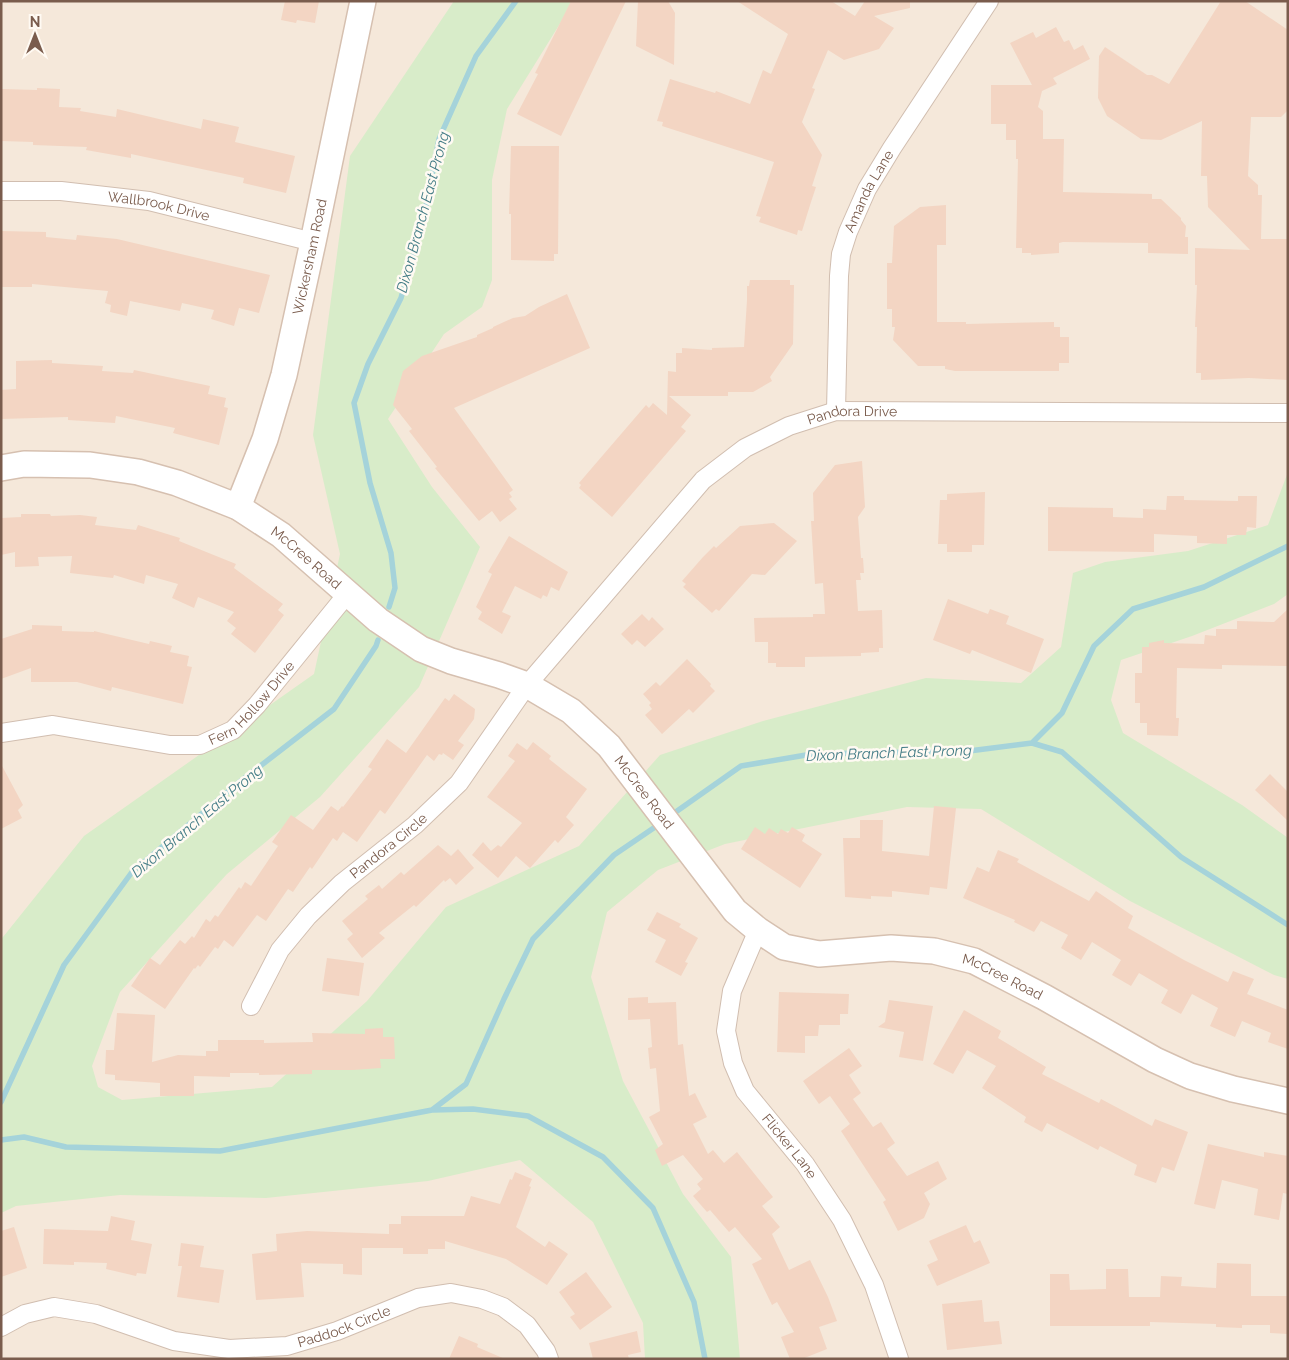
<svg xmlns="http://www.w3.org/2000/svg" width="1289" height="1360" font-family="Raleway,sans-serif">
	<rect width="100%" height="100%" fill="#fdf6ec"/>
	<path fill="#f5e8da" d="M1,1H1288V1359H1Z"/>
	<path fill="#d8ecc9" d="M454,1H574L507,109L492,180V280L482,307L444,334L388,419L432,487L480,547L419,687L320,797L227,874L120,992L92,1066L98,1087L122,1100L272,1087L367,1001L446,907L579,846L660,755L763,721L926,678L1021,683L1061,647L1073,573L1105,562L1188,551L1268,525L1288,472V594L1274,604L1192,636L1121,660L1111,700L1123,733L1242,805L1288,838V979L1274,975L1130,901L981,809L907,807L725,844L658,870L607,912L591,977L623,1081L683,1194L731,1257L740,1359H645L643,1323L593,1222L520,1160L428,1181L266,1198L120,1195L16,1206L1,1213V940L3,937L84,836L314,674L340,554L313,435L350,156Z"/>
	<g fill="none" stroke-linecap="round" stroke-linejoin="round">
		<path stroke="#a5d3da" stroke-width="5.5" d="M389,607L395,588L391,553L370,483L354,403L368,364L401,298L423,221L439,139L476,56L516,1
			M1032,743L1062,752L1181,857L1288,925
			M670,816L741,766L812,754L969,751L1032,743L1062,713L1094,646L1133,609L1204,587L1288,546
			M1,1102L64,965L132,872L237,784L334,709L376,646L378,640
			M433,1110L473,1109L528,1116L603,1157L653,1208L694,1302L705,1359
			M1,1140L24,1137L66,1147L220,1151L432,1110L466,1084L504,999L533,939L614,855L661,823"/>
	</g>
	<path fill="#f3d5c3" d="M285,1H319L315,23L297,20L296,23L281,20Z
		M571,1H626L561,136L517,114L538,74L535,73Z
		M638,1H668L675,13L674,65L636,46Z
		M737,1H831L855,16L865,1H910V8L874,16L894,28L879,49L844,60L828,50L812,88L815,89L802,122L822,155L812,186L816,187L811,202L802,231L798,230L797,235L759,222L761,217L756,216L774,162L662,126L663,122L657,121L670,79L715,93L716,91L750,104L763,70L771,74L788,34Z
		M1221,1H1245L1288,30V110L1281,117H1251L1248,176L1258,185V195H1262L1261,239H1288V380L1249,378L1201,380V373H1196L1197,327H1195L1197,285H1195V248L1250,250L1208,207L1207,176H1201L1202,121L1161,140L1141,139L1107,116L1098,98L1099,56L1105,47L1147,75H1152L1169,84Z
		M1056,27L1064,42L1069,40L1074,50L1083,45L1090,59L1053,78L1057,84L1042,91L1038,107L1043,111V139H1064L1063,192L1152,194V199H1161L1181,218V220L1186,226L1185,237H1188V254L1148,253V243L1063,242L1059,243V253L1031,255V253H1022V248H1016L1018,159H1016V140H1006V124H991V85H1032L1010,43L1033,32L1036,38Z
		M37,88L60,89L59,107L81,108L80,111L116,117L117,109L201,129L203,119L239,127L235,142L295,156L286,193L243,183L244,178L131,154V158L86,150L87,147L33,145V142L1,141V89L37,90Z
		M511,146H559L558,254H554V261L511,260V214H509Z
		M946,205V245H937V322H966V324L1054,322V327H1060V337H1069V363H1059V371H955L945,369V366H918L893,340L895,327H892V309H887V263H892L894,226L920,207Z
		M1,231L46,232V237L76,240L77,235L117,239L270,275L259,313L239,308L234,326L211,319L214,310L182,303L180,311L130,301L127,316L110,312L111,305L105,303L108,291L32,284V287H1Z
		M750,280H790V285H794L793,344L770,377L772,381L753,392H728V396H669L691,415L681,427L686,431L612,517L579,488L581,485L579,483L646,405L649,408L653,403L667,415L668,371L676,372V353H682V348L712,350V348L744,347L747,300V286H749Z
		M567,294L590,348L454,408L513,490L509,493L512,497L509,499L517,509L500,522L492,511L479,521L435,468L437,467L409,431L412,429L393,405L403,371L422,356L477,337V335L493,328V327L513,318L525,316L539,307Z
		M52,360V363L103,366L102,371L133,373L134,370L210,386L208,394L226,398L224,407L228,408L219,445L173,433L175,428L116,416L115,423L68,420V417L1,419V390L16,389V361Z
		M862,461L865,507L858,517L861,558H863L864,573H860L861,580H856L858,611L882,610L883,648H879V652L861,653V656L805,657V667H776V663H768V642H755L754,618L813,617V614H825L823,583L815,584L811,521H814L813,493L835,465Z
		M985,492L984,545H972V552H947V544H938L940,500H947V494Z
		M1167,496H1184V500L1238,501V496H1257L1256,528L1247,527L1246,535H1227V544L1197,543V536L1154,534V552L1048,551V507L1113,508V517L1143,518V509L1166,510Z
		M21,514H50L51,516L80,515L97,517L95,525L136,530L138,525L180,538L179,541L236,564L234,568L283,604L278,610L284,615L255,653L231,634L236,628L227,621L234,612L198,597L194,608L172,598L178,584L146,575L144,584L114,575L113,578L70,573L72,556L38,557L39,566L15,567V552L1,555V518L21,517Z
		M774,523L797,541L765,575L752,574L719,611L716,609L712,613L683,587L686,584L682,581L703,557L714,546L716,548L740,526Z
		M509,536L568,572L559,591L551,587L547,597L543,595L541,599L515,586L502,612L511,616L502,634L478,619L482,612L476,607L492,574L488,572Z
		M948,599L988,614L990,609L1009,616L1006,624L1044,639L1031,673L972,650L970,654L933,640Z
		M1288,609V666L1222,665V669L1177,668L1176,718H1179L1178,736L1147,735V723H1140V703H1135V673H1142V647H1149V643L1164,640V643L1204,644L1205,635L1216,636V629H1237V621L1274,622Z
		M642,614L649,621L652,617L664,629L645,647L637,640L632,645L621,634Z
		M32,625L62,626V631L94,632V631L149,644L150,641L172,646L170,652L189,656L187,666L192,667L183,704L112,687L111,691L77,682H31V668L1,679V639L32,629Z
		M687,659L711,684L710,686L715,691L693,713L689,709L662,734L645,715L652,709L649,705L651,703L643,694L656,682L660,686Z
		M454,694L475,709L474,719L458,741L464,745L453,760L443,753L442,755L439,754L434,761L427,755L385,814L380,810L357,842L343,832L337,841L333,838L312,869L310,867L293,892L288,889L266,921L257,915L233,947L224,940L218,949L215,947L200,967L198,965L195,969L194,968L165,1009L131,986L150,958L160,965L180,940L185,944L192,936L194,938L206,919L210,922L215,915L218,917L239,887L241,889L245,882L251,886L278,846L272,842L291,815L313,830L331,806L338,811L342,806L343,807L372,769L368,767L387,739L406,753L445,698L449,701Z
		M533,742L551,756L549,759L587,789L566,817L574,825L558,843L555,840L530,868L516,856L498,878L472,855L483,842L491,851L498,845L501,847L522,823L487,797L515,761L508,756L517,743L527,750Z
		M1,764L23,805L18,810L22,818L1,829Z
		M1270,774L1288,792V821L1255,790Z
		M934,806L956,808L947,889L930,887L929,895L892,891V897L871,896V899L845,897L843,838H860V820H883L882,851L929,856Z
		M755,827L765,834L769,828L778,834L781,829L788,833L792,827L805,835L802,841L822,854L800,888L741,849Z
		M438,845L451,856L458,849L474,868L456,885L450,878L445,882L444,880L416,907L414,905L379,933L385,938L362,958L347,939L353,934L342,921L368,899L365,896L379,885L382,889L401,872L404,875Z
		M998,850L1019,859L1017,862L1089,901L1096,891L1133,916L1128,928L1184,960L1228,982L1233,971L1254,979L1247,994L1288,1010V1049L1268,1042L1271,1033L1242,1021L1235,1037L1210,1026L1218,1008L1192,994L1181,1014L1161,1003L1168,990L1139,973L1131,986L1112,975L1121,960L1092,942L1081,960L1061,948L1068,935L1041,921L1034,932L1014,922L1015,920L963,898L977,867L989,872Z
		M657,912L681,924L679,927L698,938L685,962L688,963L681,976L655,962L666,940L647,930Z
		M327,958L364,963L359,996L322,991Z
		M779,992L849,994L848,1014H840V1025H819L818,1036H805V1053L777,1052Z
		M648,997V1003L676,1002L678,1045L683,1044L689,1096L695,1093L707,1117L693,1124L708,1154L713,1150L724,1163L737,1152L773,1197L762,1206L780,1227L772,1234L789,1270L810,1260L828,1297L837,1321L819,1327L827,1349L802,1359H790L781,1337L794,1332L777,1302L772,1305L752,1264L762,1259L735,1227L729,1232L710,1210L707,1212L693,1196L701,1189L697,1184L703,1179L683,1155L662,1166L655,1150L663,1144L649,1117L660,1111L656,1068L650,1069L648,1048L652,1047L650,1019L628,1020V998Z
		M889,1000L933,1006L923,1061L899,1057L904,1032L878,1027L885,1022Z
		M964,1010L1001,1031L998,1038L1046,1067L1042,1074L1099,1103L1101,1099L1152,1126L1155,1119L1188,1132L1174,1171L1162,1167L1156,1183L1134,1175L1137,1165L1100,1146L1098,1150L1047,1123L1042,1132L1024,1122L1026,1117L982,1088L996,1066L967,1050L953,1074L933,1064Z
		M117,1013L155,1015L152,1062L178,1055L206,1056V1051H218V1040H264V1043L313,1042L312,1033L365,1034V1029L383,1028V1037H394L395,1059H380L381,1068L353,1070H312V1074L259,1075V1073H230V1077L194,1076V1096H160V1083L115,1080V1075L105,1074L106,1050H114Z
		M849,1048L862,1066L849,1075L861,1093L853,1099L873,1127L881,1122L895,1143L887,1149L907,1176L938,1161L947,1179L924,1193L930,1204L924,1218L898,1231L883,1202L886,1200L841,1131L850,1124L830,1096L819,1104L803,1081Z
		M1208,1144L1264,1157V1152L1288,1156V1194L1283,1193L1279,1220L1254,1215L1258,1189L1222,1180L1215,1209L1194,1204Z
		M515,1172L532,1179L529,1186L531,1187L516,1227L545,1247L549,1241L568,1254L547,1285L506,1259L445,1241V1249H428V1254H403V1248H362V1275L343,1274V1264L301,1263L304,1297L256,1300L252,1254L277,1251L276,1234L307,1231L389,1234V1224H401V1216H464L471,1196L500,1204L510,1179L512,1180Z
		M111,1216L135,1221L131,1240L152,1244L146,1274L137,1273L136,1276L106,1269L107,1263L74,1262V1265L43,1264L44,1229L108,1231Z
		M966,1225L974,1243L980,1240L990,1263L937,1286L927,1265L938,1260L929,1241Z
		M14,1227L27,1268L1,1277V1231Z
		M181,1243L204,1246L200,1267L224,1270L219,1303L177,1297L182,1266H178Z
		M1217,1263L1251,1264V1296H1288V1334L1270,1333V1325H1242V1328L1216,1327V1324L1150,1322V1326H1050V1274H1069L1070,1290L1106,1289V1269H1128L1129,1297H1160L1161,1276L1182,1277L1181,1286L1216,1288Z
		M586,1272L612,1307L580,1330L570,1317L575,1314L559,1292Z
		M982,1300L984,1322L999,1321L1002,1344L947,1350L942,1304Z
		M637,1331L641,1352L628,1355L629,1359H593L589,1343Z
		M459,1336L478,1344L477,1347L505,1359H449Z"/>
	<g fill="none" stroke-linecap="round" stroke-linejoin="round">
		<g stroke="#d1beb0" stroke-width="20">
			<g id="street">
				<path id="s1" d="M1,191H61L149,201L313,242"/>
				<path id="s2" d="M836,411L839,276L841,254L848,232L867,189L892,148L989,1"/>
				<path id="s3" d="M1,733L53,725L170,745H200L233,730L257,705L348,593"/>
				<path id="s4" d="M758,930L732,991L726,1031L733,1063L745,1091L805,1164L842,1220L874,1285L899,1359"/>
				<path id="s5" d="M251,1006L280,950L308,916L342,883L415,825L459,783L527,685L703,480L745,448L789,426L836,411L1288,413"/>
				<path id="s6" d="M1,1327L25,1314L54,1307L96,1314L174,1341L229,1349L287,1346L337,1331L418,1298L451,1293L482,1299L503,1307L527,1325L546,1351L549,1359"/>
			</g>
		</g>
		<g stroke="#d6c0b0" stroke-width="28">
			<g id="secondary">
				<path id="s7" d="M1,468L24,464L90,465L138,472L177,483L238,507L281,535L378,620L421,649L451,661L499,675L527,685L571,711L609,746L735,911L758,930L784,947L819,954L891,948L934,951L974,961L1044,997L1155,1060L1190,1076L1233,1089L1288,1101"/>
				<path id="s8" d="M238,507L265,439L284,375L313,242L363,1"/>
			</g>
		</g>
		<use href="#street" stroke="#fff" stroke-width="18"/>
		<use href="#secondary" stroke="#fff" stroke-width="25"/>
	</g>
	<g text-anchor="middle" stroke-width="5" stroke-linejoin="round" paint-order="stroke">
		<g font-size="14" fill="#7a5c4d" stroke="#fffaf3">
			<text dy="5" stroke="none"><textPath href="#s2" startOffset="226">Amanda Lane</textPath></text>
			<text dy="5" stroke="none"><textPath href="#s1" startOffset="159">Wallbrook Drive</textPath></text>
			<text dy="5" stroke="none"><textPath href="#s8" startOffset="261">Wickersham Road</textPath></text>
			<text dy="5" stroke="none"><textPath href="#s5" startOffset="865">Pandora Drive</textPath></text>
			<text dy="5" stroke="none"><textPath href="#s7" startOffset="329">McCree Road</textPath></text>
			<text dy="5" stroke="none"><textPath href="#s3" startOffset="269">Fern Hollow Drive</textPath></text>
			<text dy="5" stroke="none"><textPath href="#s7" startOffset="749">McCree Road</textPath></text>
			<text dy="5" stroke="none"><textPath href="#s5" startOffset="214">Pandora Circle</textPath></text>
			<text dy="5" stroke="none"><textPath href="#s7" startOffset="1184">McCree Road</textPath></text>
			<text dy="5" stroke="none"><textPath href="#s4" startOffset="241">Flicker Lane</textPath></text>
			<text dy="5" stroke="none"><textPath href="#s6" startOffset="356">Paddock Circle</textPath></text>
		</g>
		<g font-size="15" font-style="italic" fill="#437c86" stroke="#fffaf3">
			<text transform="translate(423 212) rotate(-75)" y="5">Dixon Branch East Prong</text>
			<text transform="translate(889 753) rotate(-2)" y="5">Dixon Branch East Prong</text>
			<text transform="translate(197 821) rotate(-40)" y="5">Dixon Branch East Prong</text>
		</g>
	</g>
	<rect width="1289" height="1360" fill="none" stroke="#7a5c4d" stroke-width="5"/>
	<g transform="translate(35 35)" stroke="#fffaf3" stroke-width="4" paint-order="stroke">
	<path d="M0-4L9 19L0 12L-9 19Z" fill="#7a5c4d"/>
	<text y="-8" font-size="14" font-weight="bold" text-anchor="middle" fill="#7a5c4d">N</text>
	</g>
</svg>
